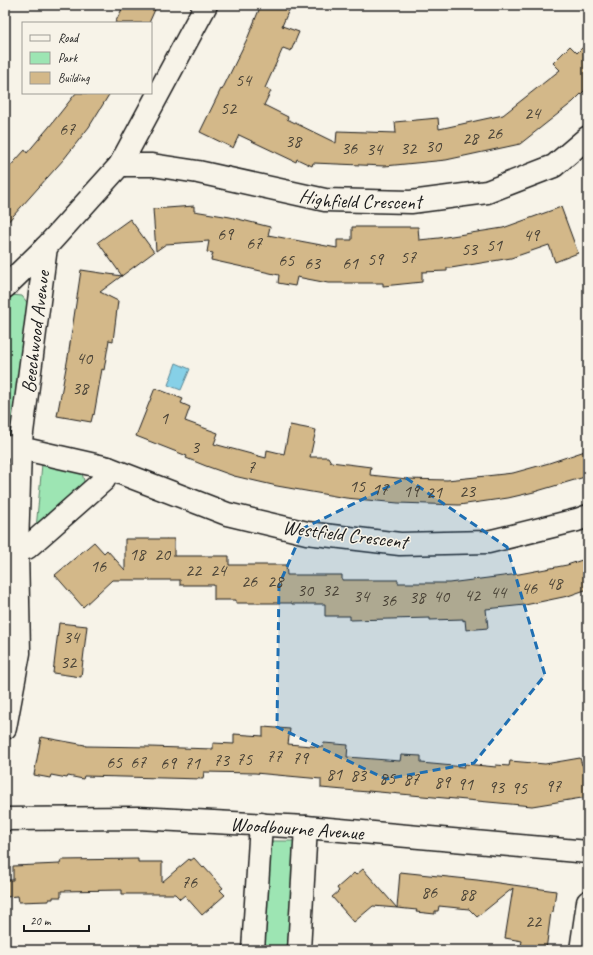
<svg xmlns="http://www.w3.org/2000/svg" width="593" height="955" font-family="Caveat,sans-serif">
	<rect width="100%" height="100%" fill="#f7f3e8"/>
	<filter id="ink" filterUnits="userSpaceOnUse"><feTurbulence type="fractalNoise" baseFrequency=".025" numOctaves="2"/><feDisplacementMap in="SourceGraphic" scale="8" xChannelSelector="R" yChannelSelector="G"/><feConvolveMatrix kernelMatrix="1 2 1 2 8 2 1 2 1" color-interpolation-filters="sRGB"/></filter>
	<g filter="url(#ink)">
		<path fill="#9de5b3" stroke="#5c8068" d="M11,295L22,296L30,306L20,374L9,434L5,436V301Z
			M42,464L82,473L85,485L36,529Z
			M271,841H295L288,950H264Z"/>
		<path fill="#86d0e7" stroke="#5c8896" d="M176,363L190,369L181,390L168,385Z"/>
		<path fill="#d3b889" stroke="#1c1c1c" d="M124,5H157L149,23H115Z
			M261,5H291L282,26L299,32L291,51L283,48L265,88L271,91L264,105L288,117L287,119L336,143L337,131L396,133L395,122L438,118L439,129L503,115L560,70L553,63L570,46L577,53L588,42V87L573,102L520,144L446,160L385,166L313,163L312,166L297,159L296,162L239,135L233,148L200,132L221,89L222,90L248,37Z
			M76,93H110L89,127L64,159L5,225V172L25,150L27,153L49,127Z
			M194,206V211L230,217L270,227L268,235L337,248V240H352V227H418L419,240L439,238L503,228L561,207L578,253L555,262L549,245L511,258L451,268H447V271L422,272V282L383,286V283H328L297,277L295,286L278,283L279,275L211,260L213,253L207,252L209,241L166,244L156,251L153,209Z
			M130,219L154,252L100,292L118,301L113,341L109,340L104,370L102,369L94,415L93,414L91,422L57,416L68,357L81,270L122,276L98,242Z
			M155,388L183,399L181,403L190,407L185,421L218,433L214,444L266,458L267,450L284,454L290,425L316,430L310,457H328L331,462L371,467L370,475L407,479L447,480L486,476L513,473L549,463L588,450V476L534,492L508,498L459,505L398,503L367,500L346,498L277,486L234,476L206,466L186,458L187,456L136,436Z
			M125,539H174V556H229V565H286L287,575H342V580H398V583H449L519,574L567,565L588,558V589L568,596L525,605L486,609L488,628L466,630L465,620L463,621V619L430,620V618L350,620V616H325V604H292V603H236V600H214V585H180V580H112L83,607L55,575L94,542L104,553L107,550L125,570Z
			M59,623L87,626L81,677L53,673Z
			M263,727L290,729L288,744L323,747L324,743L348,745L347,757L400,761L401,755L421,756V763L464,767L465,764L496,767V765L509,766L510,761L545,764L580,758L582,765H583L588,791V797L532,806L368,791V792L321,788V779L255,773L204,772L203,779L84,776L83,779L68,776L67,778L51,775L50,778L34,775L41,737L85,745V746L150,747L213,749V743L234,744V734L263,736Z
			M194,858L203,868L204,867L223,888L220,890L225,895L202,915L186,897L185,895L180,899L175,894H122V890L61,891V897H53V899H49V901L19,902L18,896L5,897V880H13V866L60,864L61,860L138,859V862H162V882L189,859L190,861Z
			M363,869L397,908L373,906L354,922L332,897L339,891L337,888L345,881L354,873L356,875Z
			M400,872L477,880L556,891L553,912H551L546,950H520L522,941L505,938L513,888L477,917L469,909L439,906L438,911H435V914L416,912L417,910L397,908Z"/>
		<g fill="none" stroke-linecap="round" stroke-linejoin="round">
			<g stroke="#1c1c1c" stroke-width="25">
				<g id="minor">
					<path id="s1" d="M120,165H152L198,172L325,200L411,202L487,192L554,166L588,137"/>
					<path d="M5,287L46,247L120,165L206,5"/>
					<path d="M5,447L20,448L108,468L227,514L307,533L400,544L488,542L577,520L588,516"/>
					<path d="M17,549L27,548L104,480L108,468"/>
					<path d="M5,728L19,653L17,549L20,448L46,247"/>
					<path d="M5,819L138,818L306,827L588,852"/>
					<path d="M253,950L261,824"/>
					<path d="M299,950L306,827"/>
					<path d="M581,950L588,902"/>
				</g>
			</g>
			<use href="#minor" stroke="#f7f3e8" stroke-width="22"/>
		</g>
	</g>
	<path fill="#1f6fb2" fill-opacity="0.2" stroke="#1f6fb2" stroke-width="3" stroke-dasharray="8 5" stroke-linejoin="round" d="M406,478L507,547L545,675L474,763L386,779L277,727L279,585L304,528Z"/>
	<g text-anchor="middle" stroke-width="3" stroke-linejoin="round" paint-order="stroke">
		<g font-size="18" fill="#4a4337">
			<text x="243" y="86">54</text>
			<text x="228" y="114">52</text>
			<text x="532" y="119">24</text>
			<text x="67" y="135">67</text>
			<text x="494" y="139">26</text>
			<text x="470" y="144">28</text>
			<text x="293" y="147">38</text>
			<text x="433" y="152">30</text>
			<text x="349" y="154">36</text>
			<text x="408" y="154">32</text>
			<text x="374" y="155">34</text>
			<text x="225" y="240">69</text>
			<text x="531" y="241">49</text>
			<text x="254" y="249">67</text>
			<text x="494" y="251">51</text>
			<text x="469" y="255">53</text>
			<text x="408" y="263">57</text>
			<text x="375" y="265">59</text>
			<text x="286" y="266">65</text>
			<text x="312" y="269">63</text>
			<text x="350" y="269">61</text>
			<text x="84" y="364">40</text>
			<text x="80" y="394">38</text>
			<text x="164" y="424">1</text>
			<text x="195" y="453">3</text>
			<text x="251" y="473">7</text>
			<text x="357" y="492">15</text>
			<text x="380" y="495">17</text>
			<text x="411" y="497">19</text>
			<text x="467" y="497">23</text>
			<text x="434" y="498">21</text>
			<text x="137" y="560">18</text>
			<text x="162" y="560">20</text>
			<text x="98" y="572">16</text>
			<text x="193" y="576">22</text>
			<text x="218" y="576">24</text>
			<text x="249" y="587">26</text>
			<text x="275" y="587">28</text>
			<text x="554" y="589">48</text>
			<text x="529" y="594">46</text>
			<text x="305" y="596">30</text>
			<text x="330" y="596">32</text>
			<text x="498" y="598">44</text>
			<text x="472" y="601">42</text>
			<text x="361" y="602">34</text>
			<text x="441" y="602">40</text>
			<text x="417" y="603">38</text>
			<text x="388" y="606">36</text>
			<text x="71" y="643">34</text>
			<text x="68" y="668">32</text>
			<text x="274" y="762">77</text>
			<text x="300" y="764">79</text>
			<text x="244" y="765">75</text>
			<text x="221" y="766">73</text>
			<text x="114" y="768">65</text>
			<text x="138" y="768">67</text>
			<text x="168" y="769">69</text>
			<text x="192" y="769">71</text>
			<text x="334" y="780">81</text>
			<text x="358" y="781">83</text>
			<text x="387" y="784">85</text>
			<text x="411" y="785">87</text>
			<text x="442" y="788">89</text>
			<text x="465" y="790">91</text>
			<text x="553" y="792">97</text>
			<text x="496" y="793">93</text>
			<text x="519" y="794">95</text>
			<text x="189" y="888">76</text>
			<text x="429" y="898">86</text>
			<text x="467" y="900">88</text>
			<text x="533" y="927">22</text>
		</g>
		<g font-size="20" fill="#1c1c1c" stroke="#f7f3e8">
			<text dy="7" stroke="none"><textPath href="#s1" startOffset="244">Highfield Crescent</textPath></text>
			<text transform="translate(35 332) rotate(-83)" y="7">Beechwood Avenue</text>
			<text transform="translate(345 534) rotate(7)" y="7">Westfield Crescent</text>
			<text transform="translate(297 828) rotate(4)" y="7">Woodbourne Avenue</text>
		</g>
	</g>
	<rect width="593" height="955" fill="none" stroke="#f7f3e8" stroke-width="20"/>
	<rect x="10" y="10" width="573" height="935" fill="none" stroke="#1c1c1c" stroke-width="1.5" filter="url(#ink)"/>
	<rect x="22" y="22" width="130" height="72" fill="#f7f3e8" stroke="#9f9d96"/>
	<rect x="30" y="35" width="20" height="6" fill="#f7f3e8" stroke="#9f9d96"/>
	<text x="58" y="42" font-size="12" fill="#1c1c1c">Road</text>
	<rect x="30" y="52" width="20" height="12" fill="#9de5b3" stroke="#9f9d96"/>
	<text x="58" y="62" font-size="12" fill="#1c1c1c">Park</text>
	<rect x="30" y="72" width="20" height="12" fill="#d3b889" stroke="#9f9d96"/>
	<text x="58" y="82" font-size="12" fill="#1c1c1c">Building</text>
	<path d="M24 925v6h65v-6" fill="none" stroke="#1c1c1c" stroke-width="2"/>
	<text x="30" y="925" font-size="12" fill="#1c1c1c" stroke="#f7f3e8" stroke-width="3" paint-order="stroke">20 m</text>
</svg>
